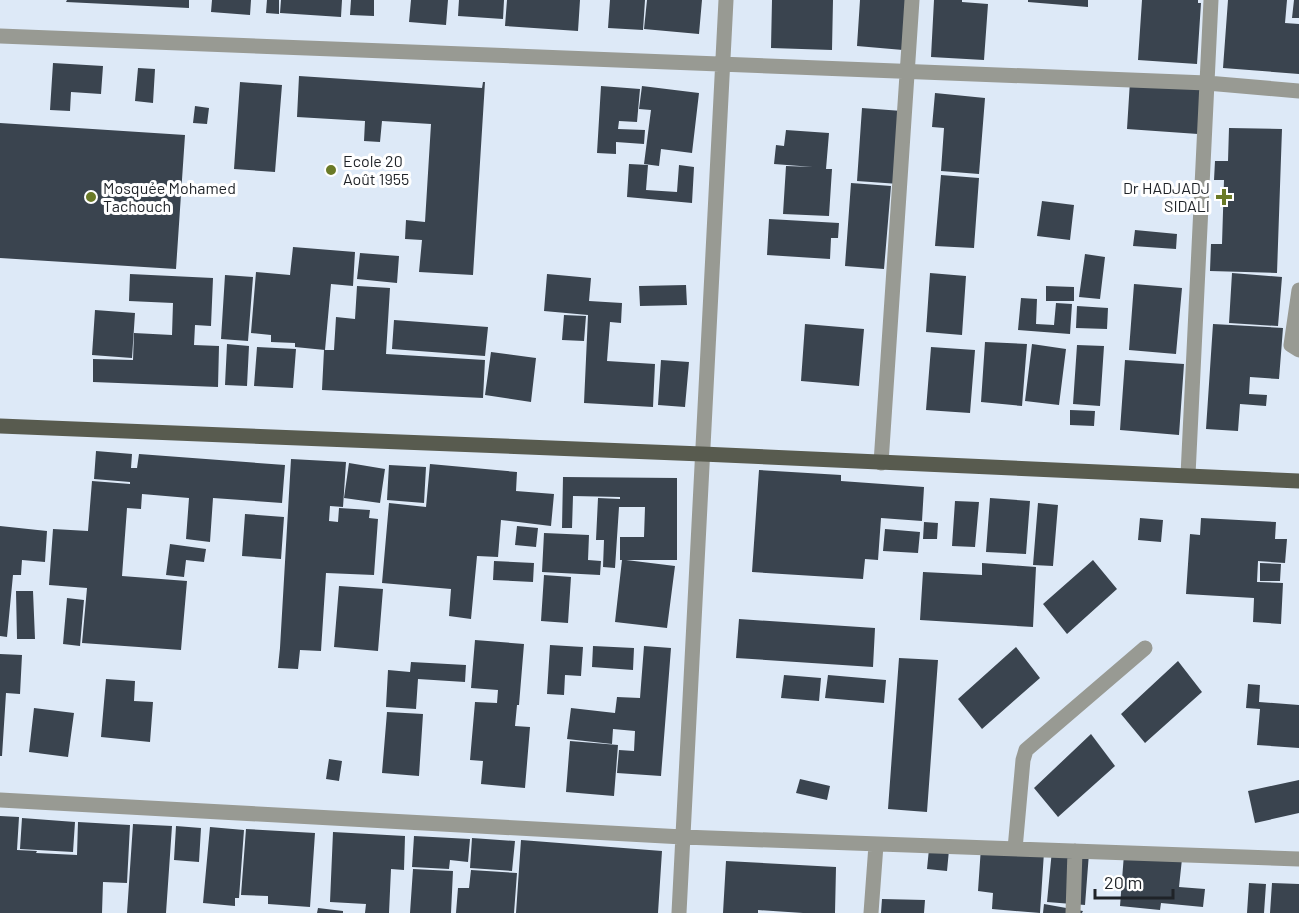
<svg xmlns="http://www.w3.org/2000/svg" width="1299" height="913" font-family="Barlow,sans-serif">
	<rect width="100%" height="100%" fill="#dde9f7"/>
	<path fill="#3a444f" d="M67,0H189V8L66,2Z
		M212,0H251L250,15L211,12Z
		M267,0H279V14L266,13Z
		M281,0H342L341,17L280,13Z
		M351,0H374V16L350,15Z
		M411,0H448L446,25L409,22Z
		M459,0H504L503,19L458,16Z
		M507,0H580L578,31L505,26Z
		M610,0H645L643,30L608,28Z
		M647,0H702L699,34L644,29Z
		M772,0H833L832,50L771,48Z
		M860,0H906L903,50L857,46Z
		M934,0H962V2L988,4L984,60L931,57Z
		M1028,0H1088V7L1028,2Z
		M1142,0H1198V3H1201L1197,64L1138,60Z
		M1228,0H1287L1285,23L1299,24V74L1223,68Z
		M1294,0H1299V18H1292Z
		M53,63L103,66L101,94L71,92L70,111L50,110Z
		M138,68L155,69L153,103L135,101Z
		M299,76L482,88L483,82H485L473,275L419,272L422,240L405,239L406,220L425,222L431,124L382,121L380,142L364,141L365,121L297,117Z
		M1130,81L1202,87L1198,134L1127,129Z
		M240,82L282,85L275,172L234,169Z
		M601,86L640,89L637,122L619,121L618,129L645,130L644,144L616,142V154L597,153Z
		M642,86L699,93L692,153L661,149L659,166L644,164L651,110L639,109Z
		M935,93L985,98L979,174L941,171L944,128L932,127Z
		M195,106L209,108L207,124L193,123Z
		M862,108L902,111L899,184L857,181Z
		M0,123L185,135L176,269L0,258Z
		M1229,128L1282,129L1277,273L1210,271L1211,244H1222L1224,180H1214L1215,161H1228Z
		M786,130L829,133L826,169H832L829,216L783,214L786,166L813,167L774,164L776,145L784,146Z
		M629,164L648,165L646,190L677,192L679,165L694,167L692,203L627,197Z
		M941,175L979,178L974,248L935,246Z
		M851,183L891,186L884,269L845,266Z
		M1042,201L1074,205L1070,240L1037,236Z
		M769,219L839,223L838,238H831L830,259L767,255Z
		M1135,230L1177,234L1176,249L1133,246Z
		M293,247L355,252L353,286L331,284L325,350L295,347V343L271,342V335L251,333L256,272L290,275Z
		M360,253L399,256L397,283L357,279Z
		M1085,254L1105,257L1100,299L1079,297Z
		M930,273L966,276L962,335L926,332Z
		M1232,273L1282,277L1278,326L1229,323Z
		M130,274L213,278L211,326L195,325L194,345L219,346L218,387L93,382V359L133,360L134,333L172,335L173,303L129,301Z
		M547,274L591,278L589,301L622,303L621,323L610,322L607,361L655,364L653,407L584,403L588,315L544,311Z
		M225,275L253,277L248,341L221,339Z
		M1134,284L1182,288L1176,354L1129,350Z
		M686,285L687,305L640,306L639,286Z
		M357,286L390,288L386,354L485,360L483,398L322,390L324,350H334L336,317L355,319Z
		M1046,286L1074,287V301H1046Z
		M1021,298L1037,299L1036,324L1054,325L1056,303L1072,304L1070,334L1018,330Z
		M1077,306L1108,308L1107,329L1076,328Z
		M95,310L135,313L132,358L92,355Z
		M564,315L586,316L584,341L562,340Z
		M394,320L488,327L485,356L392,349Z
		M805,324L864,329L859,386L801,381Z
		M1213,324L1283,328L1279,379L1250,377L1249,394L1267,395L1266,406L1240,404L1238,431L1206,429Z
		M985,342L1027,344L1022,406L981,402Z
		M227,344L249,346L247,386L225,385Z
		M1032,344L1066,349L1059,405L1025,401Z
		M1077,345L1104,346L1100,406L1073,404Z
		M257,347L296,349L293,388L254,386Z
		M931,347L975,350L970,413L926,410Z
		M491,352L536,358L531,402L485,395Z
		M661,360L689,362L685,407L658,405Z
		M1125,360L1184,364L1179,435L1120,430Z
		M1070,410L1095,411L1094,426L1070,425Z
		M96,451L132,454L131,468H137L139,454L285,465L282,503L213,498L210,542L186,539L189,498L142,494L141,509L127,508L122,576L187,581L181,650L82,643L87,588L49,585L53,529L88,531L92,481L130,484V482L94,479Z
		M291,459L346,462L343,507L330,506L329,521L338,522L339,508L370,510L369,518L378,519L374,575L326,573L321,651L300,650L298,669L278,668L280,648Z
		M349,463L385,469L380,503L344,498Z
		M430,464L517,472L516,491L554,494L551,526L501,520L498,557L477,556L471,619L449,616L451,589L382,583L389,503L426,507Z
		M389,465L426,467L424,503L387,500Z
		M759,470L841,475V481L924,487L922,521L881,518L878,560L865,559L863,579L752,572Z
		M563,477L677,478V560H626L675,566L667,628L615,622L622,560H620V537H644L645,507H619L615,568L603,567L604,540H596L598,498L620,499V497L573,496L572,528H562Z
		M990,498L1030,501L1026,554L986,552Z
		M955,501L979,502L975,547L952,546Z
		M1038,503L1058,505L1053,566L1033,565Z
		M245,514L284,517L281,559L242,556Z
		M1140,518L1163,520L1161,542L1138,540Z
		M1201,518L1276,522L1275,539H1287L1285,563L1258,561L1257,582L1283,583L1281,624L1253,622L1254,598L1186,594L1190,534L1200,535Z
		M924,522L938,523L937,539H923Z
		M0,526L47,531L45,562L22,560L21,575H13L7,637L0,636Z
		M517,526L538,528L536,547L515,545Z
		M885,529L920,532L918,553L883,551Z
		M544,533L589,535L588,560L601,561L600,575L542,572Z
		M170,544L206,549L204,562L186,560L184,577L166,575Z
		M1093,560L1117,589L1067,634L1043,604Z
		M494,561L534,563L533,582L493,580Z
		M982,563L1036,567L1033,627L920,620L923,572L982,575Z
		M1260,563L1281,564L1280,581H1260Z
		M544,575L571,577L568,623L541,621Z
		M339,586L383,589L378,651L334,647Z
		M16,591H33L35,639H17Z
		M67,598L84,600L80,646L63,644Z
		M739,619L875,628L873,667L736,658Z
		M475,640L524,644L519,705H517L515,726L530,727L525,788L481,784L483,761L470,760L475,702L497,703L498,690L471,688Z
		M550,645L583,647L581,676L565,675L564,695L547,694Z
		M593,646L634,648L633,670L592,667Z
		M644,646L671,648L661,776L617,773L619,750L634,751L635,731L613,729L612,744L567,739L571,708L615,713L617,697L640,698Z
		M1016,647L1040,678L982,729L958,699Z
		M0,654L22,655L20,694L6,693L2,756H0Z
		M899,658L938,660L927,812L888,809Z
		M1178,661L1202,692L1145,743L1121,714Z
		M411,662L466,665L465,682L418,679L416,709L386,707L388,670L410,672Z
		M784,675L821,678L819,701L781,698Z
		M828,675L886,680L884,703L825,698Z
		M106,679L135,681L134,701L153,702L150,742L101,737Z
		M1248,684L1260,685L1259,702L1299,705V748L1257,745L1260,709L1246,708Z
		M34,708L74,713L68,757L29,752Z
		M387,712L423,714L419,776L382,773Z
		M1091,734L1115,766L1058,817L1034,788Z
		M570,741L618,745L614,796L566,792Z
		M329,759L342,761L339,781L326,779Z
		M800,779L830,786L827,800L796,793Z
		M1299,780V813L1255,823L1248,791Z
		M0,816L19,817L17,850L37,851L36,853L77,855L78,822L130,825L127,883L103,882L102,913H0Z
		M22,818L75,822L73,852L20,849Z
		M133,824L172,826L166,913H127Z
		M176,826L201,828L199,862L174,860Z
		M210,827L244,830L239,898H235V906L203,903Z
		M246,829L315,833L310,907L268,904V896L241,895Z
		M333,832L405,836L404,870L391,869L389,913H365L366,904L330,902Z
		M414,836L470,839L468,862L450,860L449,869L412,867Z
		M472,838L515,841L512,871L470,868Z
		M521,840L662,851L658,913H516Z
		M981,847L1044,852L1040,913L992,909L993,893L978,891Z
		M929,849L949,850L947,871L927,869Z
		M1052,850L1089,853L1085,905L1047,902Z
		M1124,854L1182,859L1179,887L1205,889L1203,907L1161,903L1160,910L1120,906Z
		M726,861L836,867L835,913H803L758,910V913H723Z
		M413,869L453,871L451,913H410Z
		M471,870L517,873L514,913H456L458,888H469Z
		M1249,883L1266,884L1264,913H1247Z
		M1272,883L1299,884V913H1270Z
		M882,899L925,900L924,913H881Z
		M1044,904L1083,911L1082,913H1043Z
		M318,908L343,911V913H317Z"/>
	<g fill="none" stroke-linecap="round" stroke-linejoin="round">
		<path stroke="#989a93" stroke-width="15" d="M0,36L1207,83L1299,91
			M1299,290L1291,345L1299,350
			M881,463L912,0
			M1188,475L1211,0
			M0,800L683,837L1299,859
			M1015,849L1023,760L1026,750L1145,648
			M679,913L726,0
			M871,913L876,845
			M1073,913L1075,851"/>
		<path stroke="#585b4f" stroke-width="15" d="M0,426L702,454L1299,481"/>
	</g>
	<g fill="#6a7a27" stroke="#fff" stroke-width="2">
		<circle cx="331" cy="170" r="6"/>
		<circle cx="91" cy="197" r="6"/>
		<path d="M1221 188h6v6h6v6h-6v6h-6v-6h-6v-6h6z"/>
	</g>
	<g text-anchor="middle" stroke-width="6" stroke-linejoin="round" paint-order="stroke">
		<g font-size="16" fill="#1f2328" stroke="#fff" text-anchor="start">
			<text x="343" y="167">Ecole 20<tspan x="343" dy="18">Août 1955</tspan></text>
			<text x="103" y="194">Mosquée Mohamed<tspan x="103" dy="18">Tachouch</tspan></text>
			<text x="1210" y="194" text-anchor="end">Dr HADJADJ<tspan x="1210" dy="18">SIDALI</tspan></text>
		</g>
	</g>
	<path d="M1095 889v9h78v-9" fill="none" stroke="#1f2328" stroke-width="3"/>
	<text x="1104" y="889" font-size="18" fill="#1f2328" stroke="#ffffff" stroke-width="4.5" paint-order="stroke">20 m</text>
</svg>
